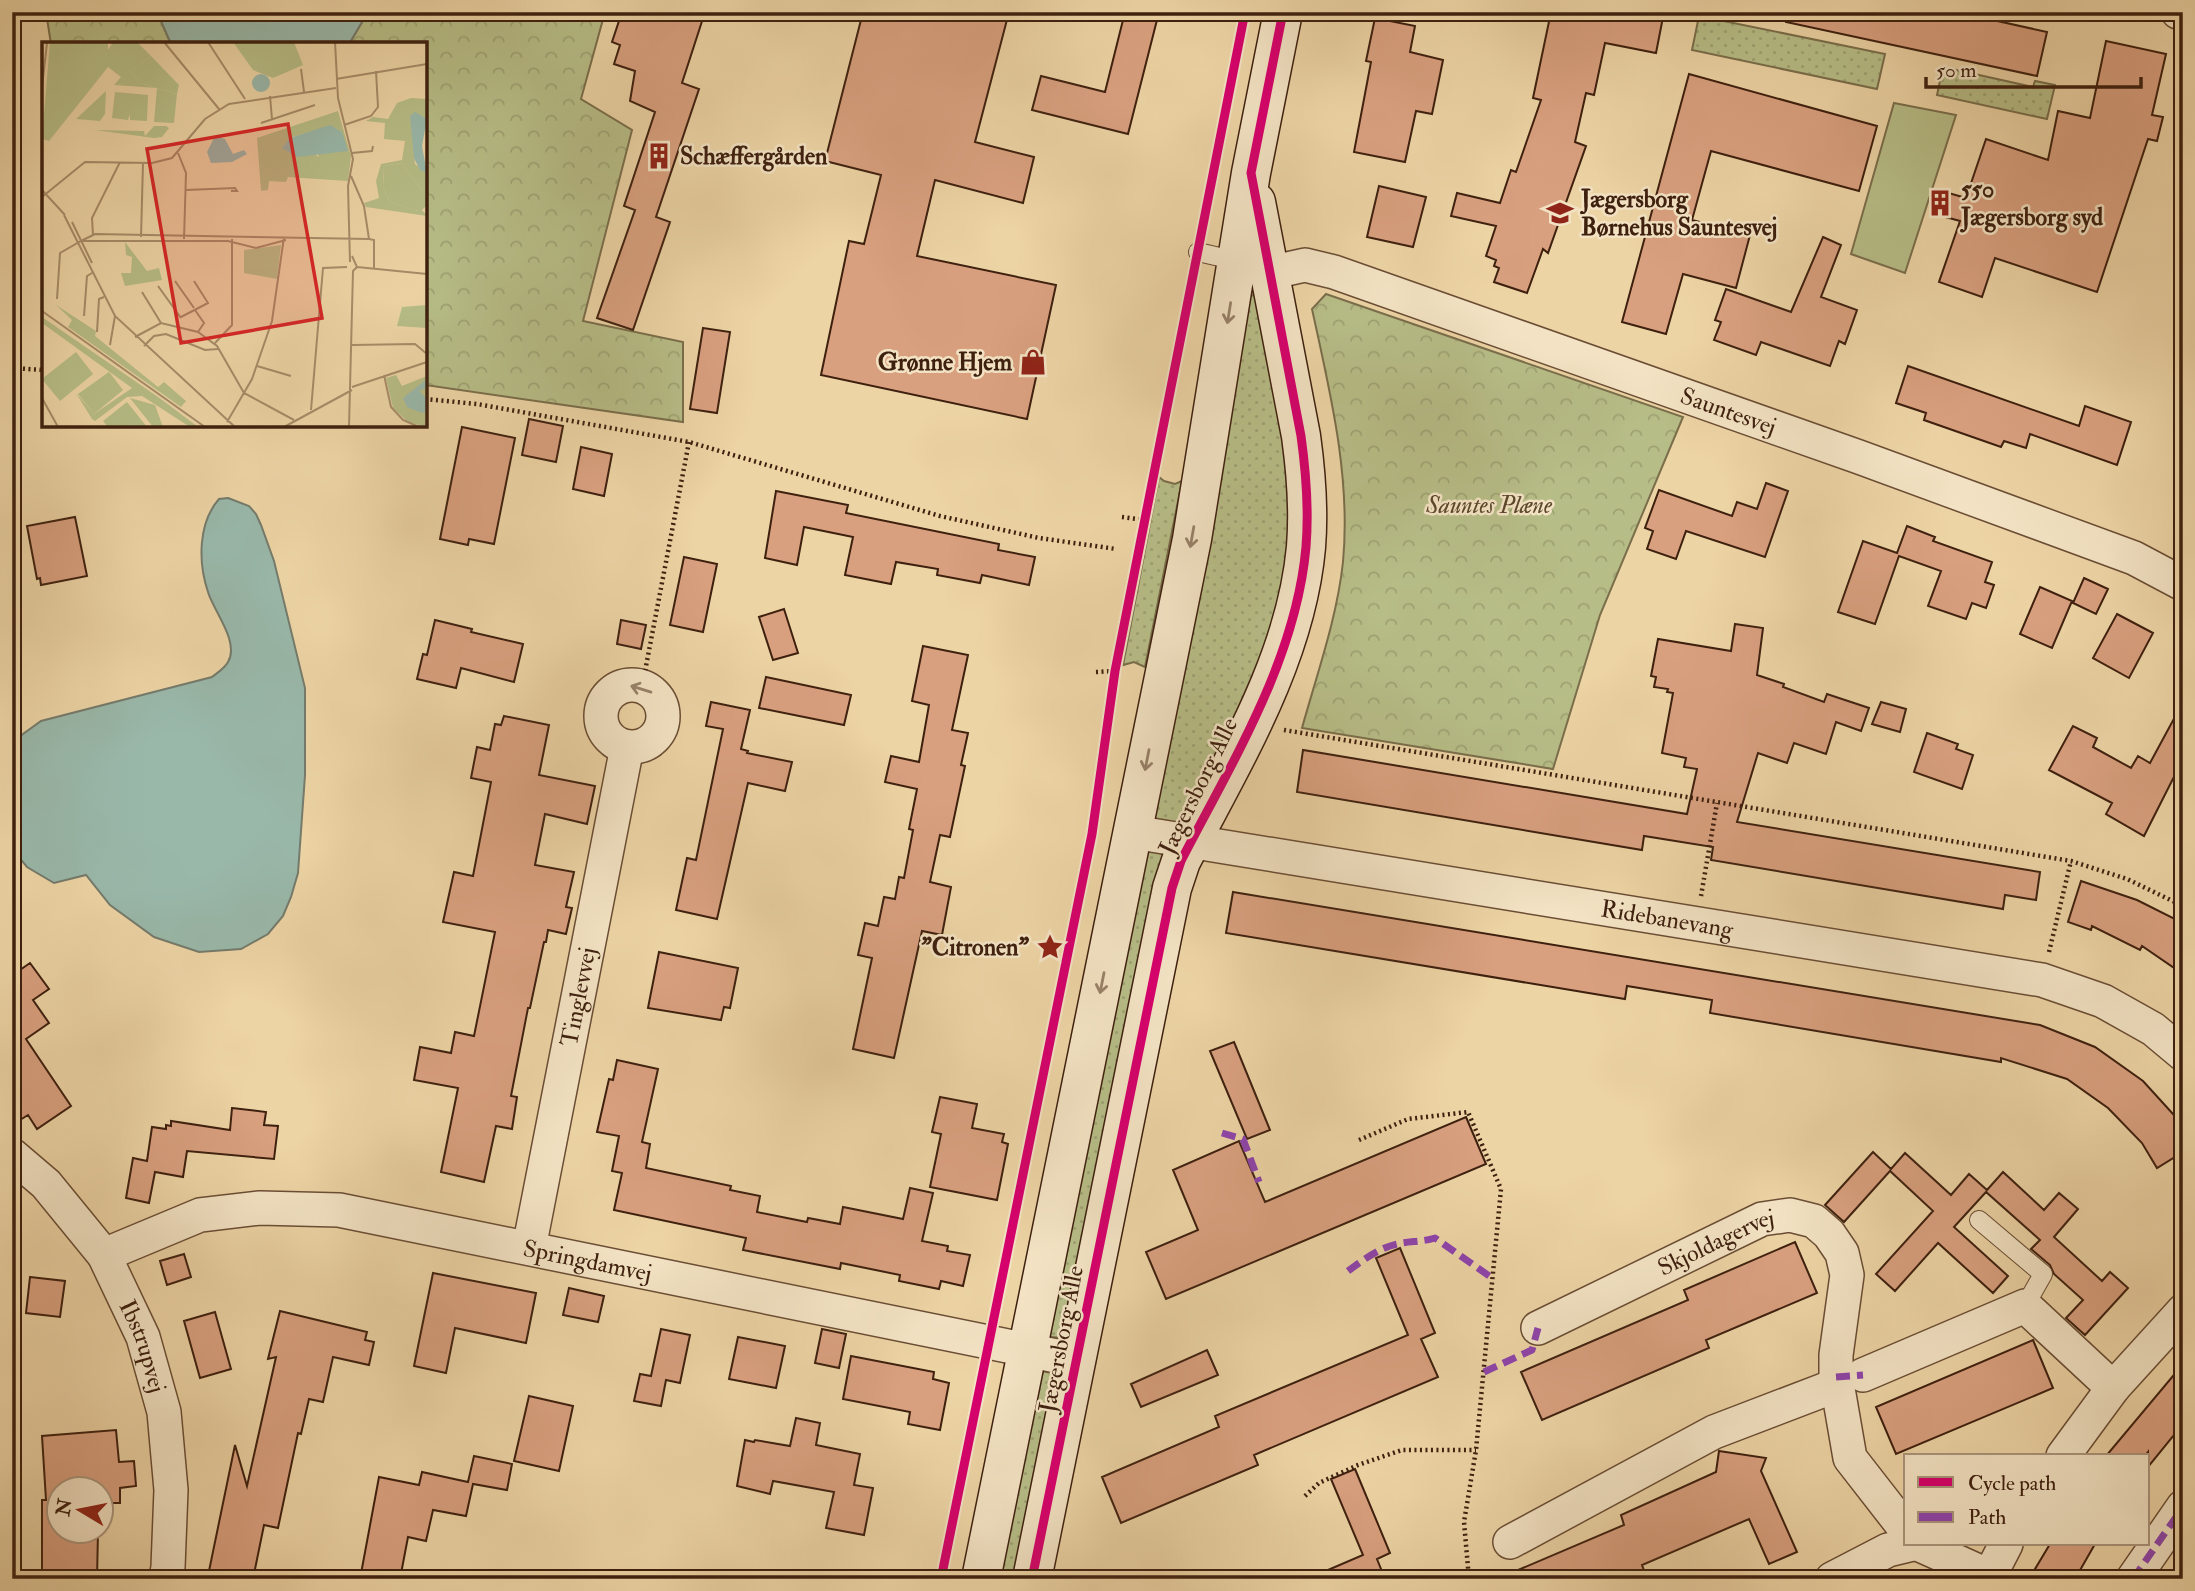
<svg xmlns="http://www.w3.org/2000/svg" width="2195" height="1591" font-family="'IM FELL Double Pica',serif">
	<defs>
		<pattern id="grass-dots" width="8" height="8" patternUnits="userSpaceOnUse" patternTransform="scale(1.75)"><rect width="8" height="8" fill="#b7bd87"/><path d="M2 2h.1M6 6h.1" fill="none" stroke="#9ea273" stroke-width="1.8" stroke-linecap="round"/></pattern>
		<pattern id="park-crowns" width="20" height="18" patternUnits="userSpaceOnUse" patternTransform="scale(1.75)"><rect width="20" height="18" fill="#b7bd87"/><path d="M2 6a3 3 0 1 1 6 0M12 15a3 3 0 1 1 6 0" fill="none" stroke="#9ea273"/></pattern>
	</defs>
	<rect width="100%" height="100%" fill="#edd4a5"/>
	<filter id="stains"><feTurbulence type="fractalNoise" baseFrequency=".00286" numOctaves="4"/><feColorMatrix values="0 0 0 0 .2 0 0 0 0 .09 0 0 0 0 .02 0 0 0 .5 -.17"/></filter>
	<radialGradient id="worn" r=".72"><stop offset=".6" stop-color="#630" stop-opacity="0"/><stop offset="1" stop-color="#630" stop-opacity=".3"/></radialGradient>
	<path fill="url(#grass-dots)" stroke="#7a6e4b" stroke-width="2" d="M1699,16L1885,54L1877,89L1692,50Z
		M1943,67L2033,87L2035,81L2055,85L2047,119L1937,95Z
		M1253,295H1257L1298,502L1274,644L1180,822H1171L1150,818L1249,297Z
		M1159,477L1164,481L1175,484L1182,481L1145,667L1134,662L1123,665Z
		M1146,850L1159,852L1166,858L1063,1338L1051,1337L1046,1334Z
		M1042,1371L1056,1374L1022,1579H991Z"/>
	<path fill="url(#park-crowns)" stroke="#7a6e4b" stroke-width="2" d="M46,12H157L171,44H51Z
		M368,12H605L581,99L632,130L583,321L683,342V422L425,385V44H349Z
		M1326,294L1683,417L1600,615L1553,769L1302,728C1317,674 1337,618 1343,562C1351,476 1330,392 1312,309Z"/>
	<path fill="#b7bd87" stroke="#7a6e4b" stroke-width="2" d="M1894,103L1956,115L1905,273L1851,254Z"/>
	<path fill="#99b8aa" stroke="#757b6c" stroke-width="2" d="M157,12H368L349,44H171Z
		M228,498L249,506L256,514L261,525L274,561L305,688V775L298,873L291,897L283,916L268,934L241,949L199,952L154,937L110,905L86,875L54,883L27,867L12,849V742L41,721L212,677C217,673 225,668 228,662C240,642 213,610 208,592C198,562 198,523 219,499Z"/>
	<path fill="#d9a07f" stroke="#3e200f" stroke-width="2" d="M622,12H705L682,83L699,89L656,217L670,222L633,330L597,318L635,210L624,206L655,112L630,101L635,71L614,64L620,45L612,42Z
		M863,12H1009L975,142L1034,157L1023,203L935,180L917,256L1056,285L1027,419L821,375L849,241L864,244L881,175L825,161Z
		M1125,12H1159L1128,134L1032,110L1041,76L1105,92Z
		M1551,12H1664L1656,53L1605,43L1594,95L1586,93L1575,142L1586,146L1548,253L1543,249L1527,293L1494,282L1499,268L1494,266L1496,260L1486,256L1496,226L1451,216L1457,193L1500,203L1511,170L1516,172L1541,100L1533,98Z
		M1787,12H1957L2047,32L2037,76L1786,22Z
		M1375,18L1415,26L1410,52L1443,60L1432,114L1416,111L1405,162L1354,152L1371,62L1366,61Z
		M2106,41L2166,54L2152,115L2163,117L2157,141L2148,139L2097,292L1995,258L1982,297L1939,282L1960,221L1931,213L1938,190L1966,198L1986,139L2048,160L2058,111L2090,118Z
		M1689,74L1877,126L1859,191L1711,151L1692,220L1750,235L1736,288L1683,274L1666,334L1622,322Z
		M1379,186L1426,197L1413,247L1367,237Z
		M1823,237L1841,245L1821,297L1857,310L1845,344L1839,341L1830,366L1761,342L1756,355L1714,340L1721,322L1715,320L1726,289L1791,312Z
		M703,328L730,332L717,413L690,409Z
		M1908,366L2079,426L2085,406L2131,422L2117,465L2030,434L2026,448L2004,441L2001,447L1924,420L1926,413L1896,403Z
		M529,419L563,426L556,462L522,455Z
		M462,427L515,438L494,544L469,539L468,545L440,539Z
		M581,447L612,454L604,496L573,489Z
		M1766,483L1788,491L1765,557L1686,531L1676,559L1647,549L1653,531L1645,528L1659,490L1732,516L1737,502L1757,509Z
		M776,491L848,505L846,513L999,544L998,550L1035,557L1029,585L982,575L980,583L937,575L938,569L896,562L891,584L845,575L853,537L804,527L797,565L765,558Z
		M75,517L87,576L41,585L40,578L37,579L27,526Z
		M1907,526L1935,537L1933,541L1992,562L1985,582L1994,585L1986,608L1972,603L1966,619L1928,606L1941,571L1899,556L1875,624L1838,612L1863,541L1897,553Z
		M684,557L717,564L703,632L670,625Z
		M2084,578L2108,589L2096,614L2073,603Z
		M2040,587L2072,601L2052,648L2020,634Z
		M784,609L798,653L773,660L759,617Z
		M2117,614L2153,633L2129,678L2093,658Z
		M435,620L472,629L471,632L523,644L514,682L461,668L456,688L417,679L423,654L427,655Z
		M621,620L646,625L641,649L617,644Z
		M1735,624L1763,628L1757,675L1784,684L1783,687L1824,702L1827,694L1869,708L1861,731L1836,722L1826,754L1794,743L1787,763L1758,753L1737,822L2040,872L2036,900L2005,895L2003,909L1711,860L1713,847L1644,836L1642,850L1297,792L1303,750L1687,814L1697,769L1684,767L1686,758L1662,753L1673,693L1667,692L1668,689L1654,687L1656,677L1651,676L1658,639L1731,651Z
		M923,646L968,655L952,730L968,733L961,765L965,766L950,837L940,835L930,882L951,887L942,935L922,931L894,1058L853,1049L872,958L858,955L865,923L878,926L884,897L895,899L899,877L904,878L913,830L909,829L917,789L885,782L891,756L919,762L929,705L912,701Z
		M766,677L851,695L844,725L759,708Z
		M711,702L750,710L741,749L748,751L747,753L792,762L785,791L748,783L717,919L676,910L687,858L696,860L723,729L706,726Z
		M1881,702L1906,709L1900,732L1872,724Z
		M2183,702V759L2144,836L2106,814L2112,803L2049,770L2073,726L2097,738L2093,747L2131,768L2138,756L2150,763Z
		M504,716L549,725L539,775L595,786L587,824L545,814L535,865L574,872L566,907L572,908L566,934L548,930L546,942H544L530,1008H528L511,1096L517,1097L512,1129L496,1126L484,1182L441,1172L458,1088L414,1080L420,1047L451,1053L455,1032L474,1036L495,932L443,922L454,872L473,876L491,782L471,778L477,747L490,750L495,724L501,725Z
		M1927,733L1958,744L1956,749L1973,755L1962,789L1914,772Z
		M2081,881L2137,900L2183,923V974L2142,946L2140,950L2092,926L2091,930L2068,922Z
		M1233,892L2040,1025L2095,1047L2143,1081L2183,1125V1152L2157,1168L2142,1143L2108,1108L2067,1079L2001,1058V1062L1710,1013L1712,1000L1627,986L1625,999L1226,933Z
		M659,952L738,968L730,1008L724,1007L721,1020L648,1008Z
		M30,963L49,989L33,1000L49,1023L26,1039L71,1106L37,1129L28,1115L20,1120L12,1109V971L14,974Z
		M1234,1042L1270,1130L1247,1139L1210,1051Z
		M617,1060L658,1069L642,1142L650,1144L646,1168L731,1186L730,1190L760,1196L757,1212L807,1222L808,1218L840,1224L843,1207L903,1219L910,1188L933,1193L922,1241L948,1246L947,1251L970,1255L963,1286L941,1281L939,1289L899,1281L900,1275L841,1263L840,1269L743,1250L746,1238L614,1210L622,1173L612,1171L619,1136L597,1132L609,1079L613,1080Z
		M940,1097L977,1104L972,1128L1004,1134L1002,1142L1008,1144L997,1200L930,1187L941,1134L932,1132Z
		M232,1108L266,1112L264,1125L278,1126L274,1159L187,1151L183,1177L155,1172L149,1203L126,1198L133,1158L147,1161L152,1127L166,1129V1125L171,1126V1121L230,1130Z
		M1466,1117L1486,1164L1166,1299L1146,1252L1198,1230L1173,1170L1239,1141L1265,1202Z
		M1873,1152L1891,1169L1905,1153L1951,1195L1969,1174L1987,1190L2003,1172L2044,1210L2059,1193L2078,1209L2054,1237L2102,1281L2110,1272L2128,1288L2085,1335L2066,1318L2083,1300L2054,1274L2050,1265L2031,1249L2040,1240L1986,1192L1954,1227L2008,1276L1993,1293L1938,1243L1895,1291L1876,1274L1933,1211L1890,1171L1844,1222L1825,1205Z
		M1795,1242L1817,1293L1706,1340L1709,1348L1542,1420L1521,1372L1688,1300L1684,1290Z
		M1400,1248L1435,1333L1421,1339L1438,1377L1254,1455L1258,1465L1121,1523L1102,1477L1219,1427L1215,1416L1408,1335L1376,1258Z
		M184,1254L191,1277L167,1285L160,1261Z
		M433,1273L536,1293L526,1343L455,1328L446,1373L414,1366Z
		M30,1277L65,1281L60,1317L26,1313Z
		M569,1288L604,1296L598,1322L563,1315Z
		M280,1311L367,1332L365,1340L374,1342L369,1365L333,1357L323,1402L309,1399L301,1434L298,1433L278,1528L264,1525L253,1579H217L218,1573L209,1571L235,1445L247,1486L276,1357L268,1359Z
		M215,1312L231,1369L200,1378L184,1321Z
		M661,1329L690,1335L680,1383L666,1380L661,1406L634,1401L640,1374L651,1376Z
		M822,1329L846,1334L839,1368L815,1363Z
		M738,1337L785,1346L776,1388L729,1379Z
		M2033,1340L2053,1388L1896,1454L1876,1407Z
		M1207,1350L1218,1375L1141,1407L1131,1384Z
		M851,1356L934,1372L933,1379L949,1383L940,1430L908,1424L910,1412L843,1399Z
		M2183,1364V1424L2148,1467V1452L2145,1456H2106Z
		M529,1396L573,1406L559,1471L514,1461Z
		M796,1418L820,1423L816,1445L860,1454L854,1485L873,1488L864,1535L826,1528L834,1492L773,1481L770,1494L737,1486L745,1440L754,1442L755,1440L790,1446Z
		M116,1430L119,1462L134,1461L136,1486L120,1488V1503H102V1489H60V1531H98L97,1579H42V1500H46L42,1436Z
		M1719,1451L1766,1458L1761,1471L1797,1552L1769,1564L1749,1519L1642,1565L1645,1573L1632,1579H1497L1624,1525L1621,1515L1716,1472Z
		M474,1456L512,1464L507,1490L473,1484L466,1516L433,1510L426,1541L408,1537L400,1579H360L379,1477L419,1485L422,1472L468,1482Z
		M1355,1469L1390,1553L1377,1559L1385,1579H1307L1363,1555L1331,1479Z
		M2050,1544H2095L2075,1579H2029Z"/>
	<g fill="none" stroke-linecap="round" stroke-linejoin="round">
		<g stroke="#6a4d34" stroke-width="20">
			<path id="lane" d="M1198,252L1237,261
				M1979,1220L2043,1274L2025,1306"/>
		</g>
		<g stroke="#6a4d34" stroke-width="36">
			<g id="street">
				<path d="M2178,12L2183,13"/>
				<path id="s1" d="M1269,273L1305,265L1334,272L1859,457L2134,558L2183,584"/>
				<circle cx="632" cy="716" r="31"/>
				<path id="s2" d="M1133,832L2042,980L2103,1001L2153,1029L2183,1054"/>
				<path id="s3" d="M12,1155L46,1184L104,1255L143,1337L164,1412L171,1490L168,1567L166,1579"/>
				<path id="s4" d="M529,1248L627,747"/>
				<path id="s5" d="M104,1255L200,1215L260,1208L339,1210L1076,1360"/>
				<path id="s6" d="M1538,1328L1762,1219L1790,1215L1814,1221L1829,1234L1842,1253L1847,1275L1836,1355V1377L1850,1458L1906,1530"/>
				<path d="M1863,1375L2025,1306L2113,1388"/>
				<path d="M2063,1456L2113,1388L2183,1311"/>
				<path d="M1510,1542L1714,1432L1837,1385"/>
				<path d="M1918,1544L1989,1576"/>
				<path d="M1832,1579L1888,1550L1913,1544"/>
				<path d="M1988,1579L2006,1544"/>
				<path d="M2133,1579L2183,1507"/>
			</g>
		</g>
		<g stroke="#3e200f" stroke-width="41">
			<path id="secondary" d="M981,1579L1192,539L1251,173L1283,12
				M1032,1579L1172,888L1181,861C1232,762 1296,660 1306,547C1309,510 1306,472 1301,436L1256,202"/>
		</g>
		<path stroke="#3e200f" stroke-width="4.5" stroke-dasharray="2 3.5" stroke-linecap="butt" d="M12,368L44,370
			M425,399L477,404L689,442L940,516L1039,538L1116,549
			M1122,517L1145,520
			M1096,672L1115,671
			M642,687L689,442
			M1284,730L2071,861L2127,879L2183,906
			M1701,896L1717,803
			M2049,952L2071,861
			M1359,1140L1408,1119L1468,1112L1501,1189L1476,1450L1464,1522L1469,1579
			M1305,1496L1319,1483L1358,1465L1402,1450H1476
			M1485,1579L1500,1571"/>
		<use href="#lane" stroke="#f3e3c4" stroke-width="18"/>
		<use href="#street" stroke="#f3e3c4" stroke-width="33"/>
		<use href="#secondary" stroke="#f3e3c4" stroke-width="38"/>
		<path stroke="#8e44ad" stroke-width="7" stroke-dasharray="14 7" stroke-linecap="butt" d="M1222,1133L1243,1139L1259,1182
			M1348,1271C1363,1260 1379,1248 1397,1244C1410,1241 1422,1242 1435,1238L1492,1278
			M1484,1372L1532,1350L1538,1328
			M1836,1377L1863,1375
			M2133,1579L2183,1507"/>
		<g stroke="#f3e3c4" stroke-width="13">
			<path id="cycleway" d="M941,1579L1092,834L1115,671L1245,12
				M1032,1579L1172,888L1181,861C1232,762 1296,660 1306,547C1309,510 1306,472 1301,436L1251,173L1283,12"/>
		</g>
		<use href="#cycleway" stroke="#d6006c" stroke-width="9"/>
	</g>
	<defs><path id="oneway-shaft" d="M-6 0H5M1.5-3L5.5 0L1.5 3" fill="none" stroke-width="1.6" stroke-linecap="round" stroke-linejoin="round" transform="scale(1.75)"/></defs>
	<g stroke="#98826a">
		<use href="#oneway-shaft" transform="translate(1229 313) rotate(99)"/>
		<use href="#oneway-shaft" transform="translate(1192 537) rotate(100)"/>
		<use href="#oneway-shaft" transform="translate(641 689) rotate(-163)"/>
		<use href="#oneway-shaft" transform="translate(1147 760) rotate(101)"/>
		<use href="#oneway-shaft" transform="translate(1102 983) rotate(101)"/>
	</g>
	<defs>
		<g id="building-bare" transform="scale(2.1)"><path d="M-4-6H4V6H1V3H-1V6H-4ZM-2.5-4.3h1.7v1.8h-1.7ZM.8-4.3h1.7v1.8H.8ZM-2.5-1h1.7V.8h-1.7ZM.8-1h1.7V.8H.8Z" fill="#8f2418" stroke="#f3e3c4" stroke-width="2.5" paint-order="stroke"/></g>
		<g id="school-bare" transform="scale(2.1)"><path d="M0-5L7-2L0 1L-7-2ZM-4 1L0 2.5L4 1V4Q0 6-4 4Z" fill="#8f2418" stroke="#f3e3c4" stroke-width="2.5" paint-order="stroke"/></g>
		<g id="shop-bare" transform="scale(2.1)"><path d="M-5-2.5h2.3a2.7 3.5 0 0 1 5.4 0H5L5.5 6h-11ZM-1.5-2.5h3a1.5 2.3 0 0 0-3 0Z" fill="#8f2418" stroke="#f3e3c4" stroke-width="2.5" paint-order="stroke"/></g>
		<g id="sight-bare" transform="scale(2.1)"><path d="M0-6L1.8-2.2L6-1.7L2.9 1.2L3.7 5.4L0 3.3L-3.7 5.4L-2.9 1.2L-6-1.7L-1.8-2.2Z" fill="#8f2418" stroke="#f3e3c4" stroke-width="2.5" paint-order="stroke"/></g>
	</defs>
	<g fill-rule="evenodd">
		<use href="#building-bare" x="659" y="156"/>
		<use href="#building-bare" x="1940" y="203"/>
		<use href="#school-bare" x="1560" y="213"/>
		<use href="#shop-bare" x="1033" y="362"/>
		<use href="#sight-bare" x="1050" y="947"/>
	</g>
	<g text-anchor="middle" stroke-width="5" stroke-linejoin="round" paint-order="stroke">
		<g font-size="24" font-weight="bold" fill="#3e200f" stroke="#f3e3c4" text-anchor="start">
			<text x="680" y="164">Schæffergården</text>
			<text x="1961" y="197">550<tspan x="1961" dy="28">Jægersborg syd</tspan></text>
			<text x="1581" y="207">Jægersborg<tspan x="1581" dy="28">Børnehus Sauntesvej</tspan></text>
			<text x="1012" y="370" text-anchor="end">Grønne Hjem</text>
			<text x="1029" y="955" text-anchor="end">"Citronen"</text>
		</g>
		<g font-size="24" fill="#3e200f" stroke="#f3e3c4">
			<text dy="8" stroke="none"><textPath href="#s1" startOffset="485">Sauntesvej</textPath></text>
			<text transform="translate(1198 786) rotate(-64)" y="8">Jægersborg Alle</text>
			<text dy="8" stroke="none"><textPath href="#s2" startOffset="541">Ridebanevang</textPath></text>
			<text dy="8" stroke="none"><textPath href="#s4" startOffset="256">Tinglevvej</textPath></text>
			<text dy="8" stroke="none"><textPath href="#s6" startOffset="198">Skjoldagervej</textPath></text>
			<text dy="8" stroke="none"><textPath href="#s5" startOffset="497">Springdamvej</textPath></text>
			<text transform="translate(1061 1339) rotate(-79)" y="8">Jægersborg Alle</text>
			<text dy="8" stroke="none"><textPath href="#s3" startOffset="236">Ibstrupvej</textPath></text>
		</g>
		<g font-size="24" font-style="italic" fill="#5c472d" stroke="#f3e3c4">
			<text x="1489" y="513">Sauntes Plæne</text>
		</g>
	</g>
	<g transform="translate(42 42)">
		<rect width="385" height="385" fill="#edd4a5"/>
		<path d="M8,0H66V8L71,0H95L109,14L88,29L98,41L135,52L132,81L112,80L115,46L72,43L79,35L66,25L7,99L0,97ZM64,49L63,72L58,79L34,77ZM73,50L106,53L105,79L88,78V72L86,78L70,76ZM112,84H124L127,86L120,95L112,96L53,88L102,89L103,94ZM83,200L105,229L117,226L120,238L83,244L79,231H89L90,215L84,213ZM88,356L113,363L121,385H111Z" fill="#b7bd87"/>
		<path d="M191,0H252L261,23L231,36L211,28ZM109,14L137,43L135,52L98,41L88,29ZM359,121L379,147L374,169L348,160L341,145L342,124ZM14,263L54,289L53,294L116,345L122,340L144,359L139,365L26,285L30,278ZM0,275L119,357L156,385H148L100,354L85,355L53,379L50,377L34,351L52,372L90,346L0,281Z" fill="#b7bd87"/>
		<path d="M369,56L385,57V77L369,79L373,122L385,131V163L380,168L385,174L324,165L322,161L337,156L334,139L339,122L360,118L363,99L342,97L343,81L324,79L331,75L346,77L355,61ZM359,121L379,147L372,164L375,169L348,160L341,145L342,124ZM296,69L309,114L306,139L246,135L244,140L227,139L226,148L219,149L215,96ZM267,90L277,115L248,96ZM239,203L235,237L202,231V208ZM385,263V286L355,284L360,265ZM354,333L360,344L385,334V385L366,380L351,366L344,336Z" fill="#b7bd87" fill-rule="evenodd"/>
		<path d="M34,310L51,332L18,359L0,337ZM67,330L81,348L52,372L36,352ZM85,360L105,385H66L61,379Z" fill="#b7bd87"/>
		<path d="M210 41a9 9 0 1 1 18 0a9 9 0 1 1-18 0ZM373,70L385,77L380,104L385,131L378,128L372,116L368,74ZM288,83L300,90L306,109L255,115L240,106L248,96ZM173,94L183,97L191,112L202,108L205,112L190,120L169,121L165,110ZM385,337V345L377,349L385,357V370L380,371L365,365L361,356Z" fill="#99b8aa"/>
		<path fill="none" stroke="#a78c69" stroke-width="2" d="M122,0L177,67M166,0L203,57M293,0L296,56L311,117L306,144L308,220M259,27L262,50M294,37L385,22M0,45L5,1M228,54L230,77M219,81L273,63M302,83L329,74L336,65L334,29M136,111L144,131L142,197M310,111L330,109L331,104M309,134L322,164L327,197M0,148L23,173M144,148L193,146L195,149H189M0,155L43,120L110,121L130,116L163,77L187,62L294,46M22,173L73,274L193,385M30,180L50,221M51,193L50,176L78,120M99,195L101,121M39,199L53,192L327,197L332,198V227M315,225L385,232M133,239L152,266M116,244L139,276M100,250L119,281M15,257L18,211L39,199H186L214,206L244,198M153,268L162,281L156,290M0,269L163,385M42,274L45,234L50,231M139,275L166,261L152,239M55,290L57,257L62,255M93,295L119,281L156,290L175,304L202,351L252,378M173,301L190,283V197M68,303L73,274M310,303L373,302L385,312M102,304L112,294L124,292L163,308L176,307M215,324L249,334M342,333L349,365L361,378L377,385M310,345L385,320M0,356L16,385M269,368L281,226L305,225M185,380L210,337L230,279L242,195M242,385L310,348M307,385L311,229L315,225L310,214"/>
		<path fill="#d62828" fill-opacity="0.15" stroke="#d62828" stroke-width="3.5" d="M246,82L280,276L139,301L105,107Z"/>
		<rect width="385" height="385" fill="none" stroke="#3e200f" stroke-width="3.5"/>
	</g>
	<rect width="2195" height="1591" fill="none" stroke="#edd4a5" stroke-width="42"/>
	<rect x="14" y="14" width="2167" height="1563" fill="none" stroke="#3e200f" stroke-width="3.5"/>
	<rect x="21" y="21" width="2153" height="1549" fill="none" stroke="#3e200f" stroke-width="2"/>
	<rect x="1904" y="1454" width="245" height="91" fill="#f3e3c4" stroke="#ab957c" stroke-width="2"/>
	<rect x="1918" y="1477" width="35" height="10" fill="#d6006c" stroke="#ab957c" stroke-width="2"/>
	<text x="1968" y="1490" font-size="21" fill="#3e200f">Cycle path</text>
	<rect x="1918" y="1512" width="35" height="10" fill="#8e44ad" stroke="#ab957c" stroke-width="2"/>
	<text x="1968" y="1524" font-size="21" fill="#3e200f">Path</text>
	<g transform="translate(80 1510) rotate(280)"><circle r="33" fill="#f3e3c4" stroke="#ab957c" stroke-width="2"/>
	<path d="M0-5L12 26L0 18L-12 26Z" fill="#8f2418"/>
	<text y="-10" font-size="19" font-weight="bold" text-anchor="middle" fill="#3e200f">N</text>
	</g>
	<path d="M1926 77v10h215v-10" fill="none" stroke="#3e200f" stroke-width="3.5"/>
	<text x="1936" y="77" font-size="21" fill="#3e200f" stroke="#f3e3c4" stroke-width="5" paint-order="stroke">50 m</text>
	<rect width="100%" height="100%" filter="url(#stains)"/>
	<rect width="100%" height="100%" fill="url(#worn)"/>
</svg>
